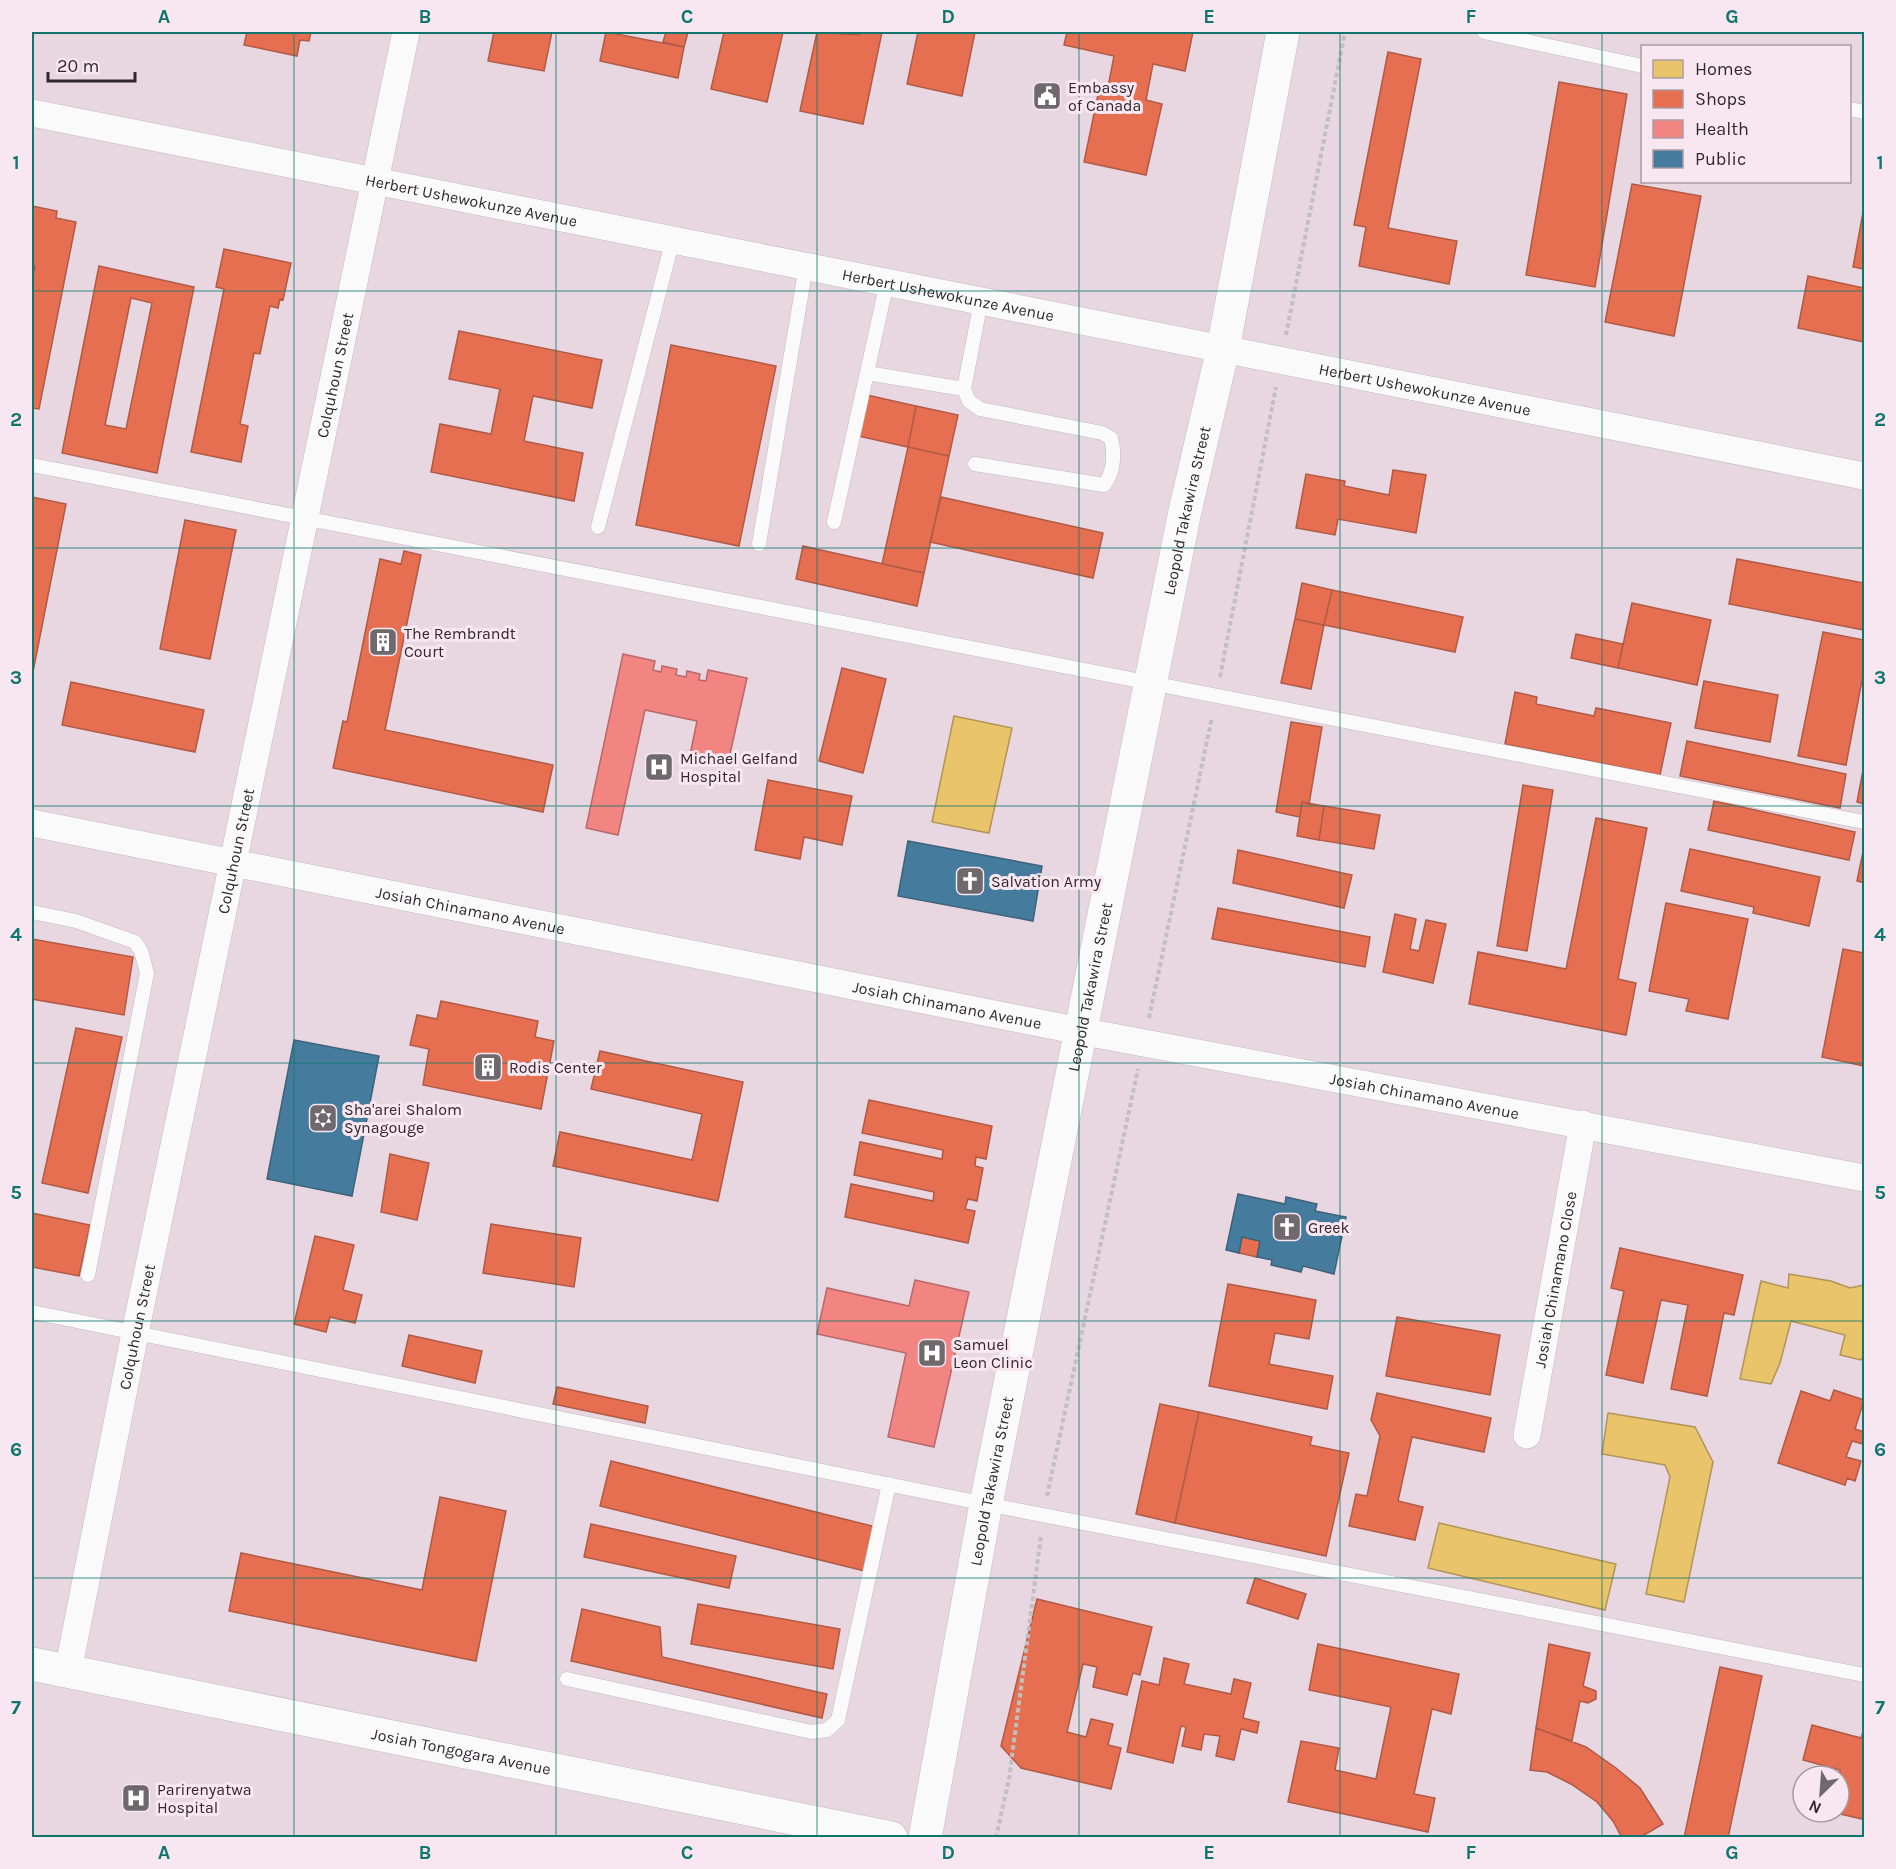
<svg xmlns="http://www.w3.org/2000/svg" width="1896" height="1869" font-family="Karla,sans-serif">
	<rect width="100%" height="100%" fill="#e6dee2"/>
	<path fill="#e8d6e0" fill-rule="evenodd" d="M32,32H1864V1837L32,1838ZM1642,46H1850V182H1642ZM1803,1776H1839V1812H1803Z"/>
	<path fill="#e9c46a" stroke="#b19557" stroke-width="1.5" d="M954,716L1012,728L989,833L932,822Z
		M1789,1274L1831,1281L1850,1288L1864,1285V1355L1861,1360L1840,1355L1845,1335L1791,1321L1780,1363L1771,1384L1740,1379L1761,1281L1788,1288Z
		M1608,1413L1695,1427L1713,1462L1684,1602L1646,1594L1670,1477L1665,1465L1602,1454Z
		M1439,1523L1616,1564L1605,1610L1428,1568Z"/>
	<path fill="#e76f51" stroke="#b05a46" stroke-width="1.5" fill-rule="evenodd" d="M247,32H311L309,41L300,40L297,56L244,45Z
		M494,32H552L544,71L488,61Z
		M606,32L684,47L678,78L600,61Z
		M666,32H688L684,47L663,42Z
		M724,32H783L767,102L711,89Z
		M817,32L860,35V32H882L863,124L800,111Z
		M918,32H975L962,96L907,84Z
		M1067,32H1193L1185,71L1153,64L1146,100L1162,104L1146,175L1084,162L1099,90L1107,92L1114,56L1064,45Z
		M1388,52L1421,59L1388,228L1457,241L1449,284L1359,266L1366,227L1354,225Z
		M1559,82L1627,94L1595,287L1526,275Z
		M1632,184L1701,196L1674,336L1605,322Z
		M32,206L57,211L56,218L76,222L39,409L32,408V281L35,266H32Z
		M1864,207V269L1853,267Z
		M224,249L291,263L283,300L280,299L278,308L270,306L260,354L254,353L240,424L248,426L241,462L191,452L224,289L216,287Z
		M99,266L194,287L157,473L62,453ZM131,298L152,303L126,429L105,425Z
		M1808,276L1864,288V342L1798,328Z
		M459,331L602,360L592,408L533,396L524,441L583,453L574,501L431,472L440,424L491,434L500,389L449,379Z
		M671,345L776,366L739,546L636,525Z
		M867,395L916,406L908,447L858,436Z
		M916,406L958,415L949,456L908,447Z
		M908,447L949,456L924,573L882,564Z
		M1393,470L1426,475L1416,533L1338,519L1335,535L1296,528L1306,474L1345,481L1344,486L1389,495Z
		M32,497L66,504L32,677Z
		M941,497L1103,533L1093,578L930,542Z
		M185,520L236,530L210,659L160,649Z
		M803,546L924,573L917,606L796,579Z
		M404,551L421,555L385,730L553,765L543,812L333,768L343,721L347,722L380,559L401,564Z
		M1737,559L1864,583V630L1729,604Z
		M1302,583L1332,590L1324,625L1295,619Z
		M1332,590L1463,617L1455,652L1324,625Z
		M1632,603L1711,620L1697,685L1618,668Z
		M1295,619L1324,625L1311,689L1281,683Z
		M1823,632L1864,640V670L1846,765L1798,756Z
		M1576,634L1623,644L1618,668L1571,658Z
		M842,668L886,679L863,773L819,761Z
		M1704,681L1778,695L1770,742L1695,728Z
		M71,682L204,710L195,752L62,725Z
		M1515,692L1537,697L1536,704L1594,716L1596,708L1671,723L1660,775L1505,744Z
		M1291,722L1322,727L1309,804L1302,802L1300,817L1276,812Z
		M1687,741L1846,774L1840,808L1680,776Z
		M1864,765V804L1857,802Z
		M768,780L852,796L842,845L804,837L800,859L755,850Z
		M1523,785L1553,790L1527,951L1497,946Z
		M1714,801L1855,832L1849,860L1708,830Z
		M1302,802L1324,806L1319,840L1297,836Z
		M1324,806L1380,815L1374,849L1319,840Z
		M1596,818L1647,828L1618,979L1636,983L1626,1035L1469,1004L1478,952L1566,969Z
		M1864,847V883L1857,881Z
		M1690,849L1820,877L1809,926L1753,913L1754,907L1681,891Z
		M1238,850L1352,875L1344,908L1233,883Z
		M1666,903L1748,919L1728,1019L1686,1011L1689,999L1649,991Z
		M1218,908L1370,937L1365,967L1212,939Z
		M1395,914L1416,919L1410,949L1419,951L1426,920L1446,924L1433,983L1383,972Z
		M32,939L133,957L124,1015L32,999Z
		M1843,949L1864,953V1066L1822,1057Z
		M441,1001L538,1021L535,1037L554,1041L541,1109L423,1085L429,1049L410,1045L417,1015L437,1019Z
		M76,1028L122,1037L88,1193L42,1183Z
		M600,1051L743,1082L718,1201L553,1166L560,1132L692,1160L702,1114L591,1089Z
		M869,1100L992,1126L986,1159L976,1157L975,1166L983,1168L977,1201L968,1199L965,1209L975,1211L968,1243L845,1217L851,1184L933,1201L934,1192L854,1175L860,1142L942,1159L943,1150L862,1133Z
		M390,1154L429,1163L417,1220L381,1212Z
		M32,1213L90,1225L79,1276L32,1267Z
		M491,1224L581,1238L574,1287L483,1273Z
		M315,1236L354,1245L343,1290L362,1295L355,1323L330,1317L326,1332L294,1324Z
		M1242,1237L1260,1241L1257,1257L1239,1253Z
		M1620,1248L1743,1275L1734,1315L1724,1313L1707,1396L1671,1389L1688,1305L1661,1300L1643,1383L1606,1375L1624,1291L1611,1288Z
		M1228,1284L1316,1300L1309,1339L1275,1333L1269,1364L1333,1376L1327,1409L1209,1386Z
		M1397,1317L1500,1335L1490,1395L1386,1376Z
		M409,1335L482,1351L475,1383L402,1366Z
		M557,1387L648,1406L645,1423L553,1404Z
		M1834,1390L1864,1400L1855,1429L1864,1432L1863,1444L1852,1441L1846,1457L1861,1461L1855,1481L1847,1478L1845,1485L1778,1463L1801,1391L1830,1401Z
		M1377,1393L1491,1418L1484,1452L1412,1437L1398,1501L1423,1507L1415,1540L1349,1526L1356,1494L1367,1496L1380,1436L1371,1420Z
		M1160,1404L1199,1412L1175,1523L1136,1514Z
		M1199,1412L1312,1437L1310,1445L1349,1453L1326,1556L1175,1523Z
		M611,1461L876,1527L865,1571L600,1506Z
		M440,1497L506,1511L476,1661L229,1611L241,1553L422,1590Z
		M591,1524L736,1556L729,1588L584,1557Z
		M1255,1578L1306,1594L1298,1619L1247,1603Z
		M1037,1599L1152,1627L1140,1675L1133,1673L1127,1695L1093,1687L1097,1667L1083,1664L1067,1732L1086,1737L1091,1719L1113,1724L1108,1745L1121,1748L1111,1789L1021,1768L1001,1746Z
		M698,1604L840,1629L833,1669L691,1644Z
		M582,1609L660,1627L662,1657L827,1694L822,1718L571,1661Z
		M1318,1644L1459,1674L1451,1714L1432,1709L1414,1794L1435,1798L1428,1832L1288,1802L1301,1741L1339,1748L1335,1770L1376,1779L1391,1707L1309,1690Z
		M1549,1644L1590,1653L1583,1686L1596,1691V1699L1588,1703L1580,1701L1572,1741L1536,1728Z
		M1164,1658L1189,1664L1184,1684L1231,1694L1234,1679L1251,1683L1243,1718L1259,1722L1257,1733L1241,1729L1234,1760L1216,1756L1220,1736L1204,1734L1201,1750L1182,1746L1186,1727L1181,1726L1173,1763L1127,1752L1142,1681L1159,1685Z
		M1720,1667L1762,1676L1728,1838H1684Z
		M1812,1725L1861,1738L1864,1729V1808L1862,1819L1840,1814L1847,1783L1839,1781L1840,1770L1803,1760Z
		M1536,1728L1586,1747L1616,1768L1640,1788L1663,1824L1639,1838H1622L1613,1821L1597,1802L1571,1784L1547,1772L1530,1770Z"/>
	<path fill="#f28482" stroke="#b86868" stroke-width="1.5" d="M623,654L655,661L653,670L661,672L662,666L677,669L676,675L686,677L687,671L700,674L699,680L706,681L708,670L747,678L728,763L690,755L697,721L645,710L618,835L586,828Z
		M915,1280L969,1292L934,1447L888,1437L906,1353L817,1334L827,1288L909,1306Z"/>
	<path fill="#457b9d" stroke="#3e627b" stroke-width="1.5" d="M908,841L1042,866L1033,921L898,896Z
		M294,1040L379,1056L352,1196L267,1179Z
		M1238,1194L1285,1204L1286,1197L1317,1204L1315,1211L1346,1217L1334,1274L1303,1266L1301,1272L1271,1265L1272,1260L1257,1257L1260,1241L1242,1237L1239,1253L1226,1250Z"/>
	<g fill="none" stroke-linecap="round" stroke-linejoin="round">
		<g stroke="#c2bbbf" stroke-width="15">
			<path id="service" d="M1484,32L1642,66
				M1850,109L1864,112
				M867,373L964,389
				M975,464L1104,485C1114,473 1115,453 1111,438L1102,433L980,409L969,401L964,389L981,301
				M32,465L1864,822
				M834,522L887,282
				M598,527L673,239
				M759,544L806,266
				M32,912L76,921L135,942L141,951L147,973L88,1275
				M32,1312L986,1504L1864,1675
				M567,1679L812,1732L827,1730L838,1720L889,1484"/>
		</g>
		<g stroke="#c2bbbf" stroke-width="28">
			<g id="minor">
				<path id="s1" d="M32,113L1864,476"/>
				<path id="s2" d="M32,823L1080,1031L1864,1178"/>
				<path id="s3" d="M1527,1435L1583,1124"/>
				<path id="s4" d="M68,1671L135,1333L406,32"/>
			</g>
		</g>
		<g stroke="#c2bbbf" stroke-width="34">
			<g id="secondary">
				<path id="s5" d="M32,1664L891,1838"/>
				<path id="s6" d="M925,1838L986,1504L1185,511L1223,349L1283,32"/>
			</g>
		</g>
		<path stroke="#c1bfc0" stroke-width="4" stroke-dasharray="4.5 3" stroke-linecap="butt" d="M1286,335L1345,32
			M1220,677L1276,387
			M1149,1018L1212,717
			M1047,1496L1138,1069
			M996,1838L1009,1779L1041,1536"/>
		<use href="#service" stroke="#fbfafb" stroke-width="14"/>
		<use href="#minor" stroke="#fbfafb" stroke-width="27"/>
		<use href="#secondary" stroke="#fbfafb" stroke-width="33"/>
	</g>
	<path fill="none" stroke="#0f766e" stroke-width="1.5" stroke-opacity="0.55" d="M294,32V1838M556,32V1838M817,32V1838M1079,32V1838M1340,32V1838M1602,32V1838M32,291H1864M32,548H1864M32,806H1864M32,1063H1864M32,1321H1864M32,1578H1864"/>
	<defs>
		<g id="civic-square" transform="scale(1.5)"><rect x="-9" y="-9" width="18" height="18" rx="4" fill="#6f686c" stroke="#f8e7f0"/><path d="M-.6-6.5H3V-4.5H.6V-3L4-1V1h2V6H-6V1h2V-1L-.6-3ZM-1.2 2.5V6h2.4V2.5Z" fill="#fff"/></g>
		<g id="building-square" transform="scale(1.5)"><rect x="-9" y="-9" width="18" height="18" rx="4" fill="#6f686c" stroke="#f8e7f0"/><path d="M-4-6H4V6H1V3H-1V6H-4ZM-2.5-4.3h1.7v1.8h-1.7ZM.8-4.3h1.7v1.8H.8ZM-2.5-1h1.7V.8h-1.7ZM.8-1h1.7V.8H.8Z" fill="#fff"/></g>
		<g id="hospital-square" transform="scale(1.5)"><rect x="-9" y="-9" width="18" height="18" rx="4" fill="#6f686c" stroke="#f8e7f0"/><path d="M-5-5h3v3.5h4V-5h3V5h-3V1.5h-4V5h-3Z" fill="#fff"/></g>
		<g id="church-square" transform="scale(1.5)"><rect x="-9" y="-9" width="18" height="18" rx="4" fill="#6f686c" stroke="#f8e7f0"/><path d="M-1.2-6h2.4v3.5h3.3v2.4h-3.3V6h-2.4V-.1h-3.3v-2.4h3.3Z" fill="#fff"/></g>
		<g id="synagogue-square" transform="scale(1.5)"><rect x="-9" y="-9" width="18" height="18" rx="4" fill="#6f686c" stroke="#f8e7f0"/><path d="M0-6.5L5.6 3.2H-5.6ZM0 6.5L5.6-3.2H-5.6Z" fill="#fff"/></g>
	</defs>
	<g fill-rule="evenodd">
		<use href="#civic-square" x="1047" y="96"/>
		<use href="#building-square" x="383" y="642"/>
		<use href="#hospital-square" x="659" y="767"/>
		<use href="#church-square" x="970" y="881"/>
		<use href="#building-square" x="488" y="1067"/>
		<use href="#synagogue-square" x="323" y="1118"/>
		<use href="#church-square" x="1287" y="1227"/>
		<use href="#hospital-square" x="932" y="1353"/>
		<use href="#hospital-square" x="136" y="1798"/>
	</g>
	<g text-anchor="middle" stroke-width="6" stroke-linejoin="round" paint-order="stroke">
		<g font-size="16" fill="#2f282c" stroke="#f8e7f0" text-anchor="start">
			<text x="1068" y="93">Embassy<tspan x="1068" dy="18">of Canada</tspan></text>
			<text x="404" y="639">The Rembrandt<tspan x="404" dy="18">Court</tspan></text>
			<text x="680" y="764">Michael Gelfand<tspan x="680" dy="18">Hospital</tspan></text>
			<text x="991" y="887">Salvation Army</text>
			<text x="509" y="1073">Rodis Center</text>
			<text x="344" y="1115">Sha'arei Shalom<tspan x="344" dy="18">Synagouge</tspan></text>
			<text x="1308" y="1233">Greek</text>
			<text x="953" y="1350">Samuel<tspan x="953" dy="18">Leon Clinic</tspan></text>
			<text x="157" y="1795">Parirenyatwa<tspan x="157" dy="18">Hospital</tspan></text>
		</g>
		<g font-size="16" fill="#2f282c" stroke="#f8e7f0">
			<text dy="6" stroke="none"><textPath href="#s1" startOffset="448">Herbert Ushewokunze Avenue</textPath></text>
			<text dy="6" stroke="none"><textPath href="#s1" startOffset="934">Herbert Ushewokunze Avenue</textPath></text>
			<text dy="6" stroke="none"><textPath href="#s4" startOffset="1323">Colquhoun Street</textPath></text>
			<text dy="6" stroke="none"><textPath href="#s1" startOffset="1420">Herbert Ushewokunze Avenue</textPath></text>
			<text dy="6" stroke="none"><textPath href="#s6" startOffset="1353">Leopold Takawira Street</textPath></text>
			<text dy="6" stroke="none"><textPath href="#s4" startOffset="837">Colquhoun Street</textPath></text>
			<text dy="6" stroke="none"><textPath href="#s2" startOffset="447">Josiah Chinamano Avenue</textPath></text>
			<text dy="6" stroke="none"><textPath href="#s6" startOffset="867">Leopold Takawira Street</textPath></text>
			<text dy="6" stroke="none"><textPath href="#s2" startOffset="933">Josiah Chinamano Avenue</textPath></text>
			<text dy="6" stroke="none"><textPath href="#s2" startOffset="1419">Josiah Chinamano Avenue</textPath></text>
			<text dy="6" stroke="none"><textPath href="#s3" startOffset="158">Josiah Chinamano Close</textPath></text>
			<text dy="6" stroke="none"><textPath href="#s4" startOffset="351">Colquhoun Street</textPath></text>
			<text dy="6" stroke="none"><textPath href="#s6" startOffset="363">Leopold Takawira Street</textPath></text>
			<text dy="6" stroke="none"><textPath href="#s5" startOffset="438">Josiah Tongogara Avenue</textPath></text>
		</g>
	</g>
	<rect width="1896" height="1869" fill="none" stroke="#f8e7f0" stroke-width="66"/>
	<rect x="1641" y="45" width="210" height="138" fill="#f8e7f0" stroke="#a89ba2" stroke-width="1.5"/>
	<rect x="1653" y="60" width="30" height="18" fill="#e9c46a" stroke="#a89ba2" stroke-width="1.5"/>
	<text x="1695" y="75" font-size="18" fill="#2f282c">Homes</text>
	<rect x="1653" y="90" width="30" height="18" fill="#e76f51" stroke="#a89ba2" stroke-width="1.5"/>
	<text x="1695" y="105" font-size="18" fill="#2f282c">Shops</text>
	<rect x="1653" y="120" width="30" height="18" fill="#f28482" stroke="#a89ba2" stroke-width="1.5"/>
	<text x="1695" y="135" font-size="18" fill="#2f282c">Health</text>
	<rect x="1653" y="150" width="30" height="18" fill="#457b9d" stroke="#a89ba2" stroke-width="1.5"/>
	<text x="1695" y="165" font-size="18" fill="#2f282c">Public</text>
	<g transform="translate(1821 1794) rotate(205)"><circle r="28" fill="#f8e7f0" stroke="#a89ba2" stroke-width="1.5"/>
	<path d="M0-4.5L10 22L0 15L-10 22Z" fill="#6f686c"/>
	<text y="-9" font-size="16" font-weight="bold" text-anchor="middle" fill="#2f282c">N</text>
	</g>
	<path d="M48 72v9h87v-9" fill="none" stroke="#2f282c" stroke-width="3"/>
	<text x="57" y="72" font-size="18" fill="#2f282c" stroke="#f8e7f0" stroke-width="4.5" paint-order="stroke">20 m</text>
	<rect x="33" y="33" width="1830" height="1803" fill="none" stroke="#0f766e" stroke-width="2"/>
	<g font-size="20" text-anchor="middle" font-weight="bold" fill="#0f766e">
		<text x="164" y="23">A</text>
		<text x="425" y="23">B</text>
		<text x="687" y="23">C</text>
		<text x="948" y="23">D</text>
		<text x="1209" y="23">E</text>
		<text x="1471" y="23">F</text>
		<text x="1732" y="23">G</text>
		<text x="16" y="169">1</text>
		<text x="1880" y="169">1</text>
		<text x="16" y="426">2</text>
		<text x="1880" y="426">2</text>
		<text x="16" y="684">3</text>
		<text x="1880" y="684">3</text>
		<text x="16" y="941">4</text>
		<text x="1880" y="941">4</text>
		<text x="16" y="1199">5</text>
		<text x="1880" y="1199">5</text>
		<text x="16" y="1456">6</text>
		<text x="1880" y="1456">6</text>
		<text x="16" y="1714">7</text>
		<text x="1880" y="1714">7</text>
		<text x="164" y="1859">A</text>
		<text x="425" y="1859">B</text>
		<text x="687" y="1859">C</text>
		<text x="948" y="1859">D</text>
		<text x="1209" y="1859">E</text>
		<text x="1471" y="1859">F</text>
		<text x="1732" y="1859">G</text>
	</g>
</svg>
